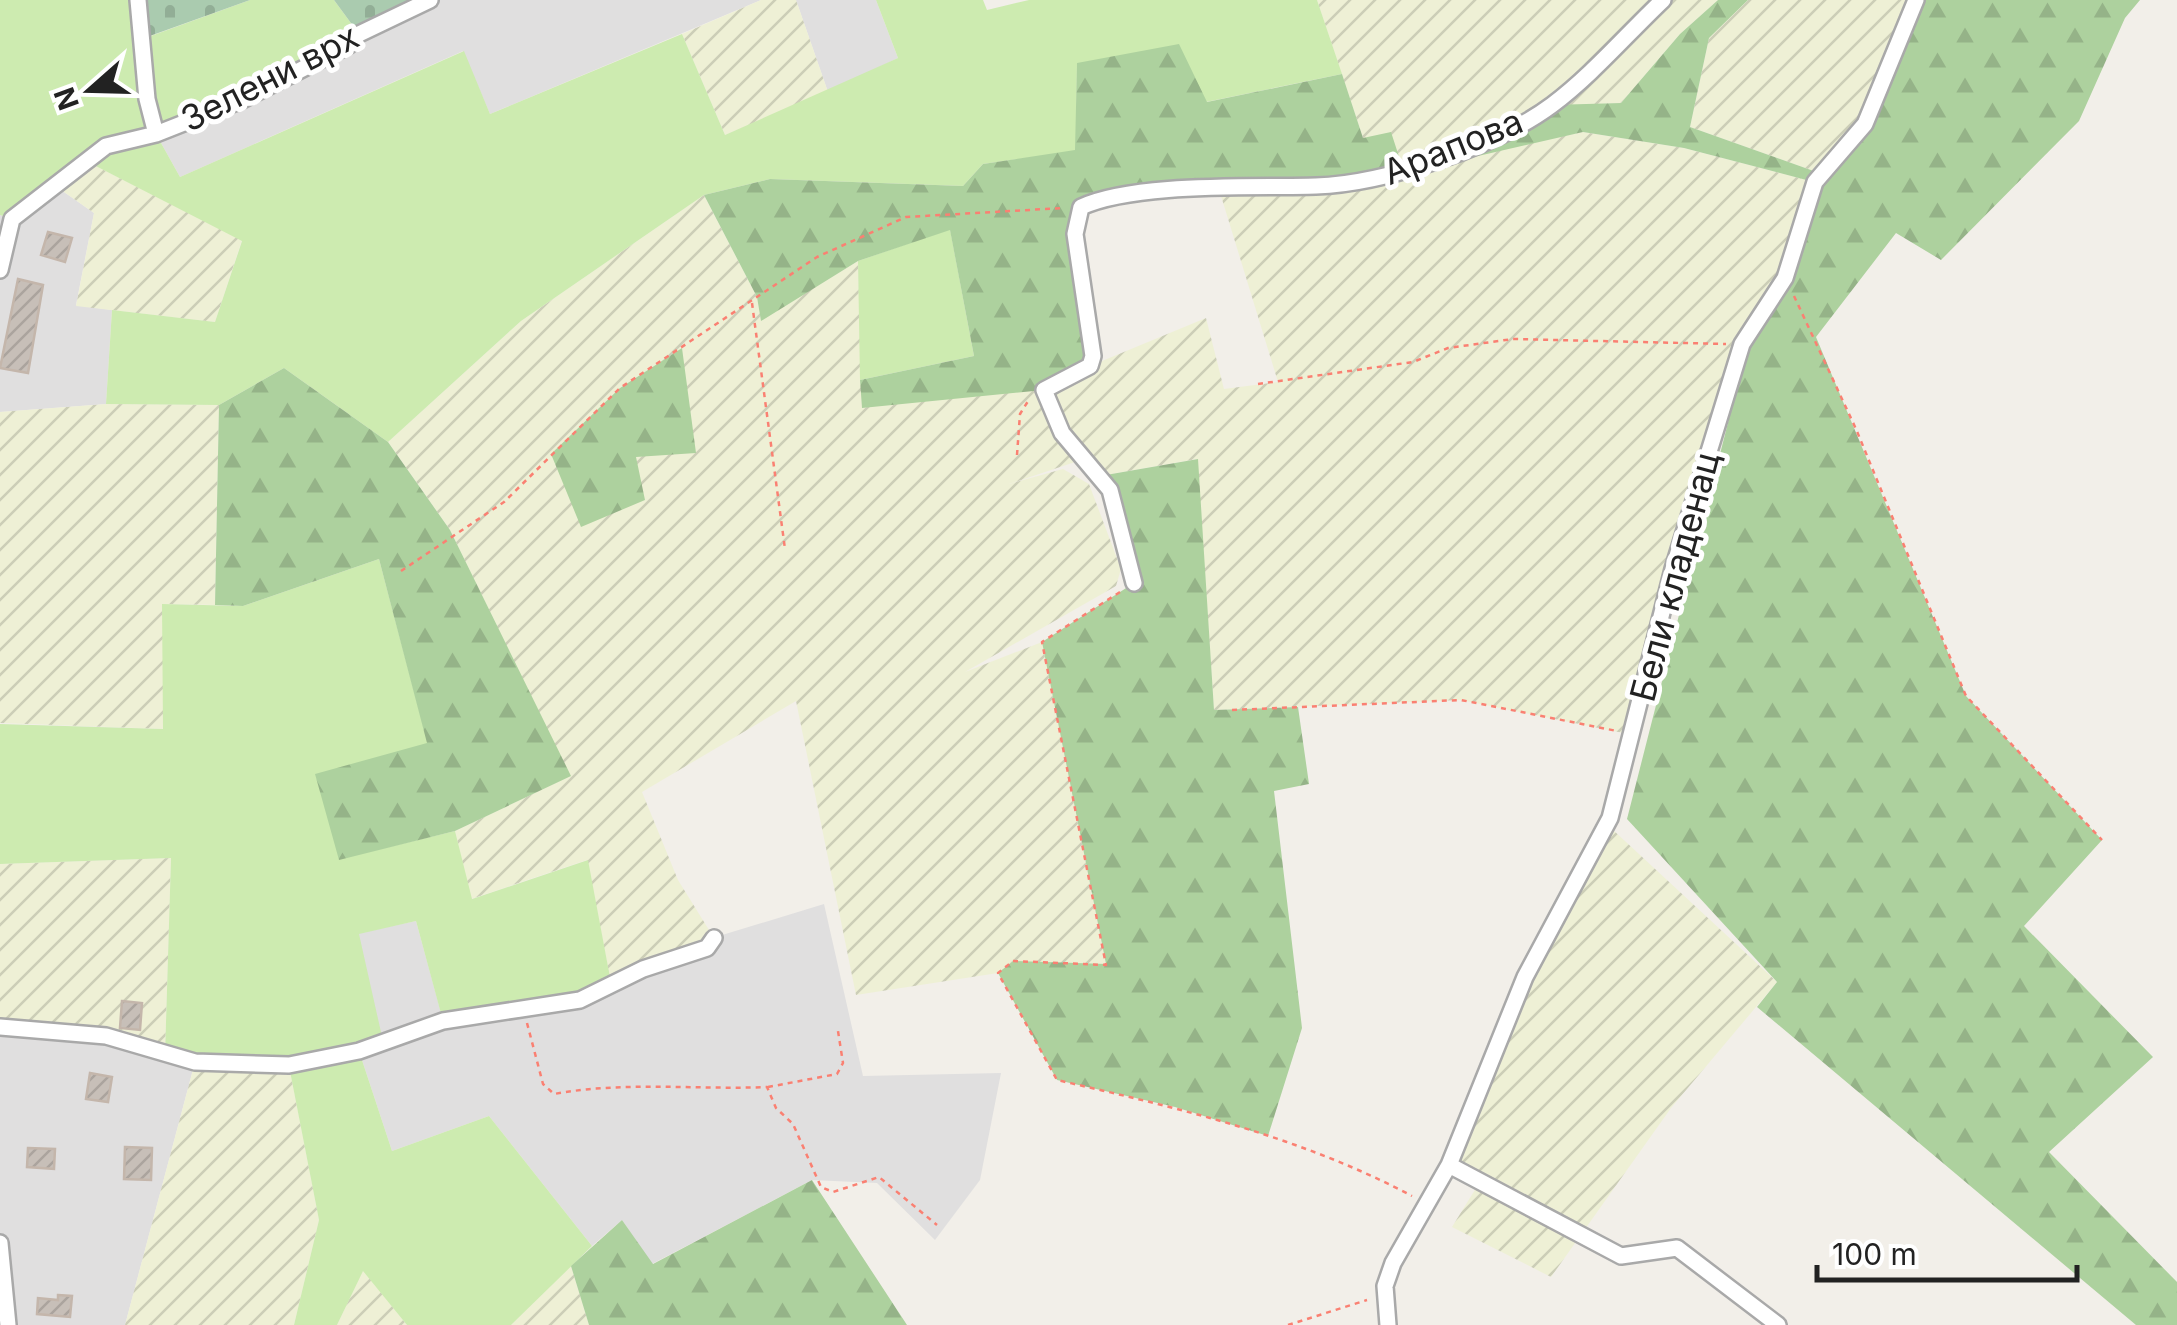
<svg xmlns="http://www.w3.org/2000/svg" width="2177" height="1325" font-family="Inter,sans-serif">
	<defs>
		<pattern id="farmland-furrows" width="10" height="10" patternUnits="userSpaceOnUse" patternTransform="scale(2.5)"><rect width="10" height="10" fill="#eef0d5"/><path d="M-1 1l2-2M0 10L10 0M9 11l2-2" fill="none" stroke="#ccceb7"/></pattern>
		<pattern id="forest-firs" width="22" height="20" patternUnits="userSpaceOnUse" patternTransform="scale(2.5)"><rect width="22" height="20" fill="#add19e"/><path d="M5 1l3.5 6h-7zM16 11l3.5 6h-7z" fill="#95b388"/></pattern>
		<pattern id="cemetery-stones" width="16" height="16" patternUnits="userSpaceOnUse" patternTransform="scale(2.5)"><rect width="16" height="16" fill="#aacbaf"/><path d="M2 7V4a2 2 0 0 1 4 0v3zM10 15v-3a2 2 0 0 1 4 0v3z" fill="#92ae96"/></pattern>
		<pattern id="building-hatch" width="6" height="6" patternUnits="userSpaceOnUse" patternTransform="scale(2.5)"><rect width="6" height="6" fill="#c7bfb8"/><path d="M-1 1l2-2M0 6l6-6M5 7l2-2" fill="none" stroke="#aba49e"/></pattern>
	</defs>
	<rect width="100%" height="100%" fill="#f2efe9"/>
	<path fill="#e0dfdf" d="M430,0H761L490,114L463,51L180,177L156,134Z
		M796,0H876L898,58L828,92Z
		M54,185L94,213L76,305L112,310L106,404L0,412V215L12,219Z
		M824,904L863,1076L1001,1073L980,1180L935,1240L877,1183L812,1180L652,1264L622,1220L592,1246L489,1116L392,1151L359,1051V933L416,921L443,1020Z
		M0,1027L106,1036L195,1062L125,1325H8L0,1243Z"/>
	<path fill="url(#farmland-furrows)" fill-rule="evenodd" d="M761,0H796L828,92L725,135L682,34Z
		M1317,0H1718L1680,34L1621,103L1551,106L1470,155L1583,132L1684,148L1815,182L1785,278L1742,344L1633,735L1461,700L1214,710L1197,459L1100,476L1081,460L1009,484L1063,469L1089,484L1121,569L1116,586L965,672L1042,642L1106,965L1013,961L998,973L856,995L796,701L642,792L678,880L714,938L612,988L587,860L471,899L455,831L570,776L450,530L388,442L521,321L704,195L757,297L761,320L858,261L862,408L1090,366L1206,318L1224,389L1278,382L1218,186L1363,138ZM681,349H682L635,457L620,388Z
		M1748,0H1916L1865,124L1822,174L1690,127L1709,38Z
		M86,161L242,240L215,322L76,306L94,213L54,185Z
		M107,404L219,405L215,605L163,604L164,729L0,723V412Z
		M1612,829L1777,982L1671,1108L1551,1277L1452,1227L1481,1180L1454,1166L1540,966Z
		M171,858L165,1055L106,1036L0,1027V864Z
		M195,1062L289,1065L319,1220L294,1325H125Z
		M571,1266L589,1325H511Z
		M363,1270L407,1325H337Z"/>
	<path fill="#cdebb0" d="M0,0H135L148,37L250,0H334L359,34L349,45L156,134L180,177L464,51L490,114L682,34L725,135L898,58L876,0H983L987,10L1029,0H1317L1342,74L1206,102L1077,63L1076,151L983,164L963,186L770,179L704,195L521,321L388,442L284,368L219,405L106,404L112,310L215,322L242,241L86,161L12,219L0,215Z
		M950,229L974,356L860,380L858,261Z
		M379,559L428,744L339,859L455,831L472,899L588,860L612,988L443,1021L416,921L359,934L383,1041L359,1051L392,1151L489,1116L592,1246L511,1325H407L363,1271L337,1325H294L319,1220L289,1066L165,1055L171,858L0,864V724L163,729L162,604L243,606Z"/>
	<path fill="url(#forest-firs)" d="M1718,0H1748L1709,38L1690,127L1822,174L1865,124L1916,0H2140L2125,18L2079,121L1941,260L1896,233L1816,337L1966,696L2102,840L2024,926L2153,1057L2049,1152L2177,1282V1325H2136L1757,1007L1777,982L1627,819L1746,352L1785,278L1814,182L1684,148L1583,132L1404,173L1103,199L1076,217L1093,356L1044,390L862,408L860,380L974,356L950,230L858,261L761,321L757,297L704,195L770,179L963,186L983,164L1075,150L1077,63L1179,44L1207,102L1342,74L1363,138L1391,132L1404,172L1551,105L1621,103L1680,34Z
		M682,348L696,453L636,457L645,500L581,527L551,454L620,388Z
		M284,368L388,442L450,530L571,776L455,831L339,860L315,774L427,743L379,559L243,606L215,605L219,405Z
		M1198,459L1214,710L1298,707L1309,784L1274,791L1302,1028L1268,1136L1175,1107L1057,1080L998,973L1013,961L1106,964L1042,642L1134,583L1100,476Z
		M812,1180L907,1325H589L571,1266L622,1220L653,1264Z"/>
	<path fill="url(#cemetery-stones)" d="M135,0H250L147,37Z
		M334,0H430L359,34Z"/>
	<path fill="url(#building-hatch)" stroke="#c4b6ab" stroke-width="2.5" d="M48,232L72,238L65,262L41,255Z
		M18,279L43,285L28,373L0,368Z
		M122,1001L142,1003L140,1030L120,1028Z
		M90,1073L112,1077L108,1102L86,1099Z
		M125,1147L152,1148L151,1180L124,1179Z
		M28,1148L55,1149L54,1169L27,1167Z
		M58,1295L72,1296L70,1317L37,1314L38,1298L58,1300Z"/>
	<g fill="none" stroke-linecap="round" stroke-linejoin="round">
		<g stroke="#a9a9a9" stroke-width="20">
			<path id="street" d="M138,0L147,99L156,134
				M0,270L12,219L106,146L156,134L242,100L349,45L359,34L430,0
				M1134,583L1110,490L1062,433L1044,390L1090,366L1093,356L1075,234L1081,207C1136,182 1253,188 1316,186C1384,184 1497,146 1552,105C1592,75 1627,34 1663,0
				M0,1027L106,1036L195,1062L289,1065L359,1051L443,1021L580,1000L643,969L707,948L714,938
				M1449,1165L1621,1256L1677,1248L1778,1325
				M0,1243L8,1325
				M1388,1325L1385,1286L1393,1263L1449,1165L1525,977L1610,818L1673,569L1742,344L1785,278L1815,182L1865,124L1916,0"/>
		</g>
		<path stroke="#fa8072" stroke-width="2.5" stroke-dasharray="5 5" stroke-linecap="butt" d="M1794,296L1856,429L1966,696L2102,840
			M752,303L785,549
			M1258,384L1413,362L1448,348L1513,339L1726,344
			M1017,455L1020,414L1030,398
			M401,571L504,502L620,388L817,257L906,217L1063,208
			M1120,592L1042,642L1106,965L1013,961L998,973L1057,1080C1179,1108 1301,1137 1412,1196
			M1232,710L1461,700L1617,731
			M527,1023L543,1084L554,1094C624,1081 696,1090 767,1087L776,1108L793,1124L821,1187L833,1192L879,1177L937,1225
			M768,1087L837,1074L843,1063L838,1031
			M1288,1325L1367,1300"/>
		<use href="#street" stroke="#fff" stroke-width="15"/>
	</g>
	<g text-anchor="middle" stroke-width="10" stroke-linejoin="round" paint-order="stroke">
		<g font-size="35" fill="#222" stroke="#fff">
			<text transform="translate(270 78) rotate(-27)" y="12">Зелени врх</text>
			<text transform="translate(1453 147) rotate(-22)" y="12">Арапова</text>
			<text transform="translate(1675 577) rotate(-75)" y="12">Бели кладенац</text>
		</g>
	</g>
	<g transform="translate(90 90) rotate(250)" stroke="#ffffff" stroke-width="8" paint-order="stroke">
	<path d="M0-8L18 38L0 25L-18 38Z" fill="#222222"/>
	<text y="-15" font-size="28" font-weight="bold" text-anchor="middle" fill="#222222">N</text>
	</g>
	<path d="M1817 1265v15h260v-15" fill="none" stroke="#222222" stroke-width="5"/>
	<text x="1832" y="1265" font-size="30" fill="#222222" stroke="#ffffff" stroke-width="8" paint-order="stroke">100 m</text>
</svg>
